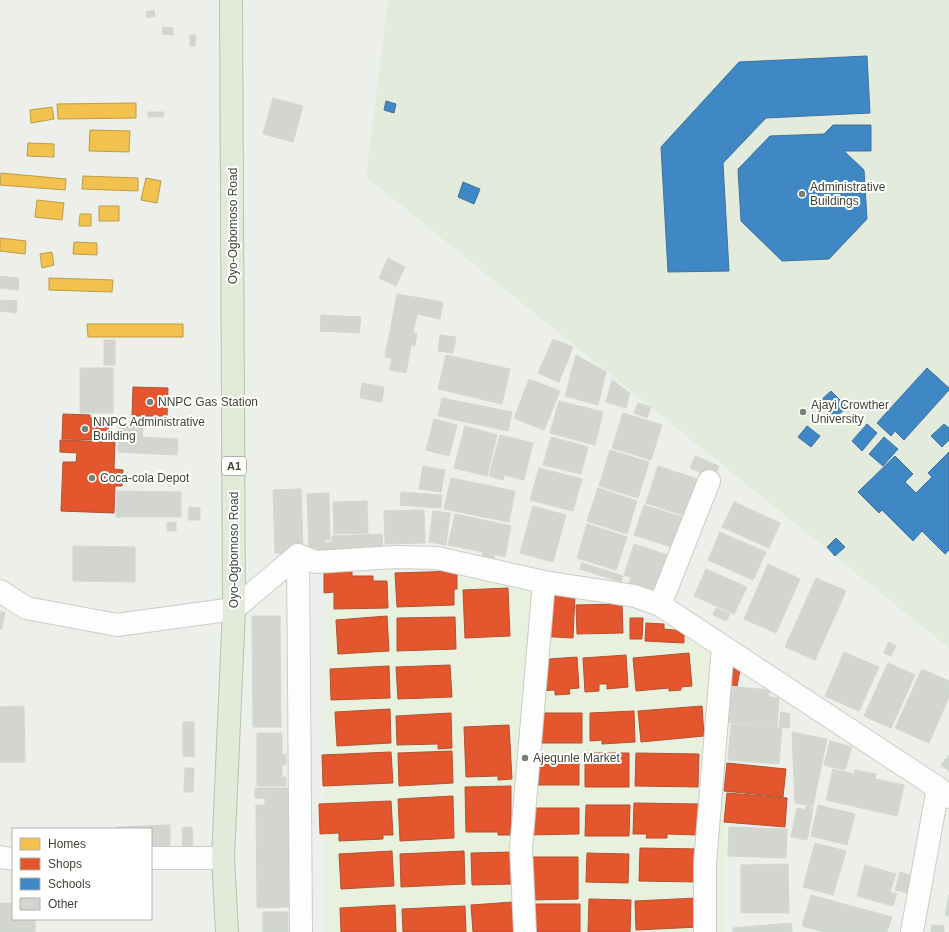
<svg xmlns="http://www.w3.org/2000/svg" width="949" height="932" font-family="Helvetica,sans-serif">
	<rect width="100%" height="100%" fill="#ecefea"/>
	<path fill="#e8f1dd" d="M328,574L544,582L706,641L725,669V848L723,932H323Z"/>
	<path fill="#e3ecdc" d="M388,0H949V648L366,177Z"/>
	<path fill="#f2c14e" stroke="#bc9c47" d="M136,103V118L58,119L57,104Z
		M52,107L54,119L31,123L30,110Z
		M90,130L130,131L129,152L89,151Z
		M28,143L54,144V157L27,156Z
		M1,173L66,179L65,190L0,185Z
		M83,176L138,178V191L82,189Z
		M146,178L161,181L157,203L141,200Z
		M37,200L64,203L62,220L35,217Z
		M99,206H119V221H99Z
		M80,214H91V226H79Z
		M0,238L26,241L25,254L0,251Z
		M74,242L97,243V255L73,254Z
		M52,252L54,265L42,268L40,254Z
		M49,278L113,280L112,292L49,290Z
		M87,324H183V337H88Z"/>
	<path fill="#e4572e" stroke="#b25130" d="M133,387L168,388L167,416H132Z
		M63,414L90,415V418L109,419L108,440L62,439Z
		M60,440L115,442L114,469L123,470L122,486H115L114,513L61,511L63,462H76L77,453L60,452Z
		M324,569H352V576H373V581H387L388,608L334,609V592L324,593Z
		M457,571V589H454V605L397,607L395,573Z
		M508,588L510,636L465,638L463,590Z
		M540,592L575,594L573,638L537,636Z
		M622,604L623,633L577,634L576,605Z
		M387,616L389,651L338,654L336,620Z
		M455,617L456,649L397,651V618Z
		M630,618H643L642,639H630Z
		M646,623L664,624V629L684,631V643L645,641Z
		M689,653L692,686L681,687V690L669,691V688L636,691L633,658Z
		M626,655L628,687L607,689V684H599V691L585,692L583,658Z
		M577,657L579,688L569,689L570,694L555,695V690L537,691L536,660Z
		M450,665L452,697L398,699L396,667Z
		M389,666L390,698L331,700L330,669Z
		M724,667L740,670L737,686L721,683Z
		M702,706L704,736L641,742L638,711Z
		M390,709L391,743L337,746L335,712Z
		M634,711L635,742L602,744V740L590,741V713Z
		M451,713L452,748L438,749V744L397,745L396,716Z
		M537,713H582V743H537Z
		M509,725L512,779L498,780V776L466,777L464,727Z
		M452,751L453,783L399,786L398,753Z
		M391,752L393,783L323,786L322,755Z
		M585,753H629V787H585Z
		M636,753L699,754L698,787L635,786Z
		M579,757V785H535L534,758Z
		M727,763L786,769L783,797L724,791Z
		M511,786V835H498V832H466L465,787Z
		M727,793L787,798L785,827L724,822Z
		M453,796L454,838L400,841L398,799Z
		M391,801L393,835H383V839L339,841V833L320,834L319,804Z
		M634,803L699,804L698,835L667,834V838H646L647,834H633Z
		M586,805H630L629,836H585Z
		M529,808H579V834L528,835Z
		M640,848L699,849L698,882L639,881Z
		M392,851L394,886L341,889L339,854Z
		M464,851L465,884L401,887L400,854Z
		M514,852V884L472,885L471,853Z
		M587,853L629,854L628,883L586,882Z
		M531,857H578V899L531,900Z
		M697,898L699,927L636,930L635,901Z
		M589,899L631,900L630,932H588Z
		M513,902L515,932H473L471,905Z
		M535,904H580V932H535Z
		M395,905L396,932H341L340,908Z
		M465,906L466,932H403L402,909Z"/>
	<path fill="#3f88c5" stroke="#3f749a" d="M867,56L870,113L766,118L723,163L729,271L668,272L661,147L739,62Z
		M386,101L396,104L394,113L384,110Z
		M833,125H871V151H844L864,170L867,219L829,259L782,261L741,221L738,169L770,136L824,134Z
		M463,182L480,189L474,204L458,197Z
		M927,368L949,388V390L904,440L895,431L891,436L877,423Z
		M831,391L847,407L835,418L819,402Z
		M867,424L877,433L862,451L852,441Z
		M944,424L949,428V440L942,447L931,436Z
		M807,426L820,436L811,447L798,437Z
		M884,437L898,449L883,466L869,454Z
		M949,452V550L945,554L922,531L913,541L882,510L879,513L858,492L895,456L913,474L905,482L916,493L932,477L928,473Z
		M836,538L845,547L835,556L827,547Z"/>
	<path fill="#d2d6cf" stroke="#d3d7d0" d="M154,10L155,16L147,18L146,12Z
		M163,27L173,28V35L162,34Z
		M190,35H196L195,46H190Z
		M273,98L303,106L293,142L263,134Z
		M148,112H164L163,117H148Z
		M388,258L405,267L396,286L379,278Z
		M0,276L19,278L18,290L0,288Z
		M397,294L443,302L440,319L417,314L413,333H417L415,346L411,345L406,373L390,370L392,358L385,357Z
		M0,300L17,301L16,313L0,311Z
		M321,315L361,317L359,333L320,331Z
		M440,335L456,337L453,353L438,351Z
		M553,339L573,347L559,382L538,373Z
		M104,340H115V365H104Z
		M446,355L510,369L502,404L438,389Z
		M576,355L606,372L598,405L565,396Z
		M80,368H113V413H80Z
		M529,379L560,391L544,430L514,418Z
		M612,380L630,393L626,408L606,402Z
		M362,383L384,387L382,402L360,398Z
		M442,398L512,412L508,431L438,416Z
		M559,401L603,412L595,445L550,433Z
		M638,403L651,407L647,418L634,413Z
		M623,413L662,425L651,460L612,448Z
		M434,419L457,425L449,456L426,450Z
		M119,424L143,425L142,437L178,439L177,455L118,452Z
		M465,426L497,435L487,476L454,468Z
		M500,435L533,443L524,480L504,475L503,480L489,476Z
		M551,437L588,447L581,474L543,465Z
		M610,450L649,462L638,498L599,486Z
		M695,456L719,466L714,478L690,468Z
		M423,466L445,470L441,492L419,489Z
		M658,466L700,480L688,517L646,503Z
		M539,468L582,479L573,511L530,500Z
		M451,478L515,491L509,522L444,509Z
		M598,488L637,501L627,534L587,521Z
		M301,489L303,548L293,553H275L273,490Z
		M117,491L181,492V517H116Z
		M401,492L442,495L441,508L400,505Z
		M329,493L330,539L325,540V543L332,542V536L382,534L383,555L316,558V547L309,548L307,494Z
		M367,501L368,533L334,534L333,502Z
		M734,502L780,523L769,548L722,527Z
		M644,505L688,519L678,549L634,535Z
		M533,506L566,515L553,562L520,553Z
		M189,507L200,508V520H188Z
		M424,510L425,543L385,544L384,511Z
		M433,511L450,513L446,545L429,542Z
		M455,514L511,526L505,557L495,554L494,560L482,558L483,552L448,545Z
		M176,522V531H167V523Z
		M587,524L627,537L616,570L577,558Z
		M720,532L766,552L753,580L708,560Z
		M634,544L674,557L663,588L654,585L651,594L628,587L631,577L624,575Z
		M73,546L135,547V582L73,581Z
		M582,563L623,576L621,582L580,569Z
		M768,564L800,579L776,633L744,619Z
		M706,569L747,587L734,614L694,596Z
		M816,578L846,591L815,660L785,647Z
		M716,608L730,614L726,621L713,615Z
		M0,612H5L2,629H0Z
		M252,616H280L281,727H253Z
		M889,642L896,646L891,656L884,653Z
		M844,652L879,667L859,711L825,696Z
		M888,663L915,675L891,728L864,716Z
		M922,669L949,681V697L929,743L895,728Z
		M729,686L769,690V697L779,698L777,727L726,722Z
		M24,706L25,762H0V707Z
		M781,712L790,714L789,728L779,727Z
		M183,722H194V757L183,756Z
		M731,724L782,728L779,764L728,760Z
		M792,732L827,739L813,806L795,803Z
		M257,733H282V755L286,754V765H282V777H286V786H257Z
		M830,741L852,747L845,770L824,765Z
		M949,755V771L941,765Z
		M185,768H194L193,792H184Z
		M833,769L854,774L855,770L876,774L875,779L904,785L897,816L826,800Z
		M255,788H288L289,907L257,908L256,805H265V798H255Z
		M818,805L855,814L847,845L811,836Z
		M806,806L813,808L807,840L791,837L797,808L805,810Z
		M170,825V849L151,850V829H117V827Z
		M192,827L193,850L183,851L182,828Z
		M729,827L787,829L786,858L728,856Z
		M815,843L846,851L833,895L803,887Z
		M788,864L789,913H741V865Z
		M865,865L896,874L890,892L897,894L893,906L857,896Z
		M900,872L912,876L908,893L895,890Z
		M811,895L892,917L887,932H824L802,926Z
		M949,895V916L945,915Z
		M0,903H13V919H35V932H0Z
		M263,912H288V932H263Z
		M791,923L792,932H733V928Z
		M932,925L944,926V932H931Z"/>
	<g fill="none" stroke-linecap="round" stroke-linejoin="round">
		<g stroke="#cacdc7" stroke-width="24">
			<path id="street" d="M298,555L301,932
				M0,591L26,608L117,625L234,609L298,555L316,562L395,557L437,558L544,582L635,596L660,605L938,788L949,797
				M660,605L709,481
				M0,857L13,859
				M151,858H223
				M525,932L521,848L544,582
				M705,932V863L723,647
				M912,932L938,788"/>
		</g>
		<g stroke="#b6c5a7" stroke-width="24">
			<path id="highway" d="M227,932L223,858L234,609L231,0"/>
		</g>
		<use href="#street" stroke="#fcfdfc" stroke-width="22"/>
		<use href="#highway" stroke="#e2eada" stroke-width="22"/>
	</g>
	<g fill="#7b8075" stroke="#fff" stroke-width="1.5">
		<circle cx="802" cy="194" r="4"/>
		<circle cx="150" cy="402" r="4"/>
		<circle cx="803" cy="412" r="4"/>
		<circle cx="85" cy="429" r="4"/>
		<circle cx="92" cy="478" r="4"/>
		<circle cx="525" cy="758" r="4"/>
	</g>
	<g text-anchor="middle" stroke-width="4" stroke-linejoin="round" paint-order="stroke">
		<rect fill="#fff" stroke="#787c72" stroke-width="1" x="222" y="457" width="24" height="18" rx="3"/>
		<g font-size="11" font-weight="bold" fill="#3e4436">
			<text x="234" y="470">A1</text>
		</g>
		<g font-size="12" fill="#3e4436" stroke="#fff" text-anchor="start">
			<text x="810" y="191">Administrative<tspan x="810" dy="14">Buildings</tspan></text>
			<text x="158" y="406">NNPC Gas Station</text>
			<text x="811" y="409">Ajayi Crowther<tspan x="811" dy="14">University</tspan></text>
			<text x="93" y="426">NNPC Administrative<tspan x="93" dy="14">Building</tspan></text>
			<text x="100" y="482">Coca-cola Depot</text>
			<text x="533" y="762">Ajegunle Market</text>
		</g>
		<g font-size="12" fill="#3e4436" stroke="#fff">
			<text transform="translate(233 226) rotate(-90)" y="4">Oyo-Ogbomoso Road</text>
			<text transform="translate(234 550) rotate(-90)" y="4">Oyo-Ogbomoso Road</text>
		</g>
	</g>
	<rect x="12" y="828" width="140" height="92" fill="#ffffff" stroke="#b2b4af"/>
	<rect x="20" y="838" width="20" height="12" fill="#f2c14e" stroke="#b2b4af"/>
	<text x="48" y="848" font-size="12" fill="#3e4436">Homes</text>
	<rect x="20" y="858" width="20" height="12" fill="#e4572e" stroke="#b2b4af"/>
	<text x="48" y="868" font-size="12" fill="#3e4436">Shops</text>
	<rect x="20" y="878" width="20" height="12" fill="#3f88c5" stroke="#b2b4af"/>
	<text x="48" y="888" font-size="12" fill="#3e4436">Schools</text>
	<rect x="20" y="898" width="20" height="12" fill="#d2d6cf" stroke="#b2b4af"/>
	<text x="48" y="908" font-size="12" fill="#3e4436">Other</text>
</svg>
